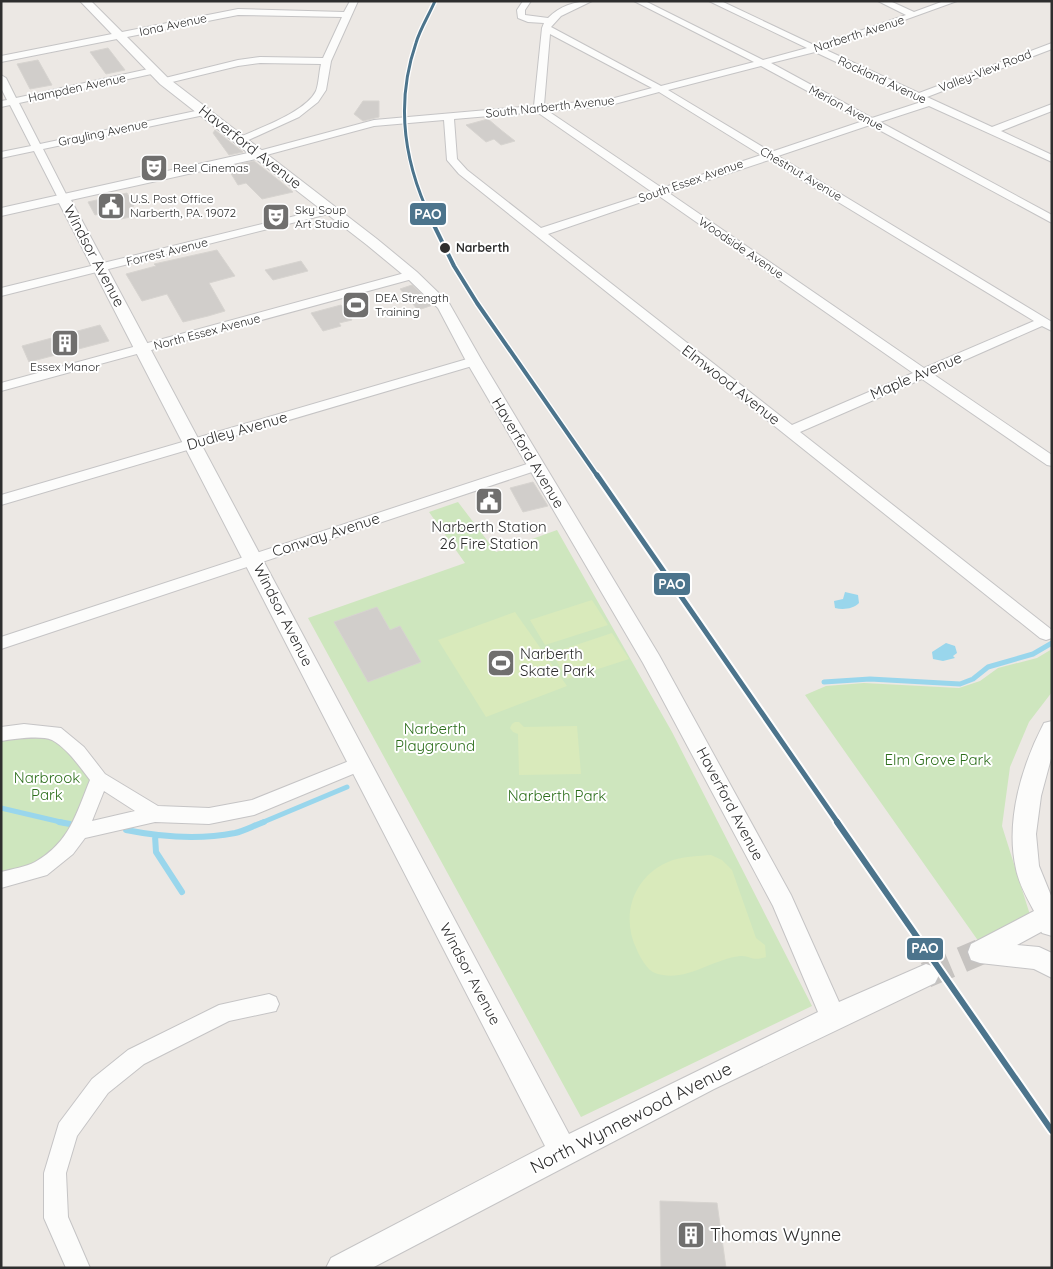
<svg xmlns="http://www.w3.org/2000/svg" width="1053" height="1269" font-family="Quicksand,sans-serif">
	<rect width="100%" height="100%" fill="#ece8e4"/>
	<path fill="#cee6be" d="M458,502L496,552L557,530L672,732L812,1006L581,1117L308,618L465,563L429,512Z
		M1052,649V692L1029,722L1010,767L1002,826L1031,918L979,942L805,695L826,686L864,683L959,688L980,681L998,668L1037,658Z
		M55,733L99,779L66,848L1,880V734Z"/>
	<path fill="#d9eabb" d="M592,600L608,625L545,645L530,620Z
		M515,612L567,686L486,717L438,640Z
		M612,633L629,659L567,679L552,653Z
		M515,722H519L524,727L577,726L581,774L519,775L518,734L513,732L510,728L512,724Z
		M711,855L722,860L732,870L756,938L765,945L766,957C751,962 751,955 740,956C712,959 684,984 655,973C647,970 640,957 637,950C619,914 635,873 673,860C686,856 699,856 711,855Z"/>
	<path fill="#99d6ec" d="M845,592L858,595L859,603C853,609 843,610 835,608L834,601L843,599Z
		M946,643L955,646L957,653L953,656L955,658L943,661L933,659L932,652Z"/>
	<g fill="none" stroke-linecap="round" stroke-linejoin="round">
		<path stroke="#99d6ec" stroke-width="5" d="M824,682L870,679L960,684L973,679L988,667L1033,654L1052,643
			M1,808L65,823
			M261,823L347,787"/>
		<path stroke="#99d6ec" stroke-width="6" d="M59,822L70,824
			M126,830C161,837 199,840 235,833C244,831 255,825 264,822
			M155,836L156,852L182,892"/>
	</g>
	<path fill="#d1cecb" stroke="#d7d4d0" d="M108,48L125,70L106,74L90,52Z
		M38,60L52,85L30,89L17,64Z
		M363,101H379V117L363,121L354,114Z
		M488,119L501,130L515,141L501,145L494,139L486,142L466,125Z
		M215,130L243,152L229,155L213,133Z
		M254,161L281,182L293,192L262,199L246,183L238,185L227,167Z
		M127,193L134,206L130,207L135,216L121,219L116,210L95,215L88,202Z
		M217,250L235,276L209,283L225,311L208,316L183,322L167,294L142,301L126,274L156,266L154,264Z
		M301,261L308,271L273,280L265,270Z
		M412,285L433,305L418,310L400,289Z
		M341,305L352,320L339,323L341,326L323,331L311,313Z
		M100,325L109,341L29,362L22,346Z
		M533,482L548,506L523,512L510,488Z
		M377,607L390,630L400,626L421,662L368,682L334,622Z
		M660,1201L717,1203L726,1268H661Z"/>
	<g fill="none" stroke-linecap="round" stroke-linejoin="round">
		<path stroke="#c6c3c0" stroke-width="26" stroke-dasharray="26 13" stroke-linecap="butt" d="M926,975L980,952"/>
		<g stroke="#c5c4c5" stroke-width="2">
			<path id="minor" d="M350,1H358L331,61L326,90L318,102L299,117L242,143L238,142L237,140L238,138C259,128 306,112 316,91C319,83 319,72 321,64L260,63L238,66L164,84L161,83V79L238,60L260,57L323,58L342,17L238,15L1,62V56L238,9L344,12Z
				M523,1H531L525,10V15L548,18C560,6 575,1 592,1L561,16L551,27L661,86L754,62L634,1H645L763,60L807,48L709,1H721L816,46L906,15L878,1H890L914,12L944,1H957L824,49L919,93L1052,43V49L927,97L992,127L1052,104V111L1001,131L1052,155V162L929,106L880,122L1052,215V223L870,125L778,156L1052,322V331L1042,326L933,374L1052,455V466L1047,465L922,379L800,432L1052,630V638L1046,640L1040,638L459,174L447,160L444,120L374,126L259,157L254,154L255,152L374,120L534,106L542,28L544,23L528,22L518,18L517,10ZM550,34L652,88L607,100L544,105ZM815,52L915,99L921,102L872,118L771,63ZM761,66L863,121L771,152L668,90ZM659,92L761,155L662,188L548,111L607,106ZM537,112L652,192L541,228L467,170L457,159L454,119ZM769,160L1034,321L924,368L669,193ZM659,196L913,373L792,425L548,234Z
				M153,68L156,69V73L19,103L40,144L205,109L209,110V114L43,149L68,198L63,201L58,198L34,151L1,158V152L31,146L10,105L1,107V101L7,100L1,88V75L6,78L16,98Z
				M332,207L336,208L338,210L336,212L1,296V288Z
				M412,271L418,275L416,278L1,391V383Z
				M474,357L480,361L479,364L1,505V495Z
				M536,461L541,463L543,466L541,469L1,649V637Z
				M24,724L61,728L84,747L105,774L158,806L209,808L252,800L359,757L365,759L368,764L365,769L254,815L209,824L155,822L85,838L73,854L47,875L1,888V872C12,869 26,867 35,862C70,842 76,814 90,780C79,766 68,749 52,740C41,735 14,739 1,741V727ZM104,791L135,811L92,821Z
				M269,994L276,997L279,1004L276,1011L229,1021L144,1064L108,1093L77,1136L66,1173L68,1217L90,1268H66L44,1218V1173L59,1123L92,1079L128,1050L219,1005Z"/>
		</g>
		<g stroke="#c5c4c5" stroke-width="2">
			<path id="tertiary" d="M80,1H91L168,78L377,239L417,272L449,303L482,361L659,655L791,895L839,1002L926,964L935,967L939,975L935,983L714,1089L372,1268H326L331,1258L545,1146L59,203L1,216V208L248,153L160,84ZM256,159L367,245L407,278L438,308L466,361L643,663L773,906L818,1012L569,1134L71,200Z
				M1052,721V755L1041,796L1036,834L1039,866L1052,898V926L1017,945L1039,947L1052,953V978L1034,969L980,963L971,960L968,952L971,944L1034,911C1027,898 1019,884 1016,869C1005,821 1022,765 1044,723Z"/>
		</g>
		<g stroke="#c5c4c5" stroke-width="2">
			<path id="secondary" d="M1048,904L1052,905V936L1042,933L1034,916L1038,908Z"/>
		</g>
		<use href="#minor" fill="#fcfcfb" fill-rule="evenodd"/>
		<use href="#tertiary" fill="#fcfcfb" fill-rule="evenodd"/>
		<use href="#secondary" fill="#fcfcfb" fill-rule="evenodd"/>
		<g stroke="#fff" stroke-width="5.5">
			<path id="rail-1-far3" d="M426,208C403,155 397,98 416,43C420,29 429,15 435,1"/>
		</g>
		<g stroke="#fff" stroke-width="7">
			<path id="rail-1-far2" d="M425,207L454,266L477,303L598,477"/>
		</g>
		<g stroke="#fff" stroke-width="9">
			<path id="rail-1-far1" d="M597,475L838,823"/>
		</g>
		<g stroke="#fff" stroke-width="10">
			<path id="rail-1" d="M837,822L1052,1131"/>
		</g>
		<use href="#rail-1-far3" stroke="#4c748c" stroke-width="3"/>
		<use href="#rail-1-far2" stroke="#4c748c" stroke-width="4"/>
		<use href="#rail-1-far1" stroke="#4c748c" stroke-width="5"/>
		<use href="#rail-1" stroke="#4c748c" stroke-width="6"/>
	</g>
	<defs>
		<g id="theatre-square" transform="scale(1.4375)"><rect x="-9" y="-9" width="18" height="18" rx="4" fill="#706f6e" stroke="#fff"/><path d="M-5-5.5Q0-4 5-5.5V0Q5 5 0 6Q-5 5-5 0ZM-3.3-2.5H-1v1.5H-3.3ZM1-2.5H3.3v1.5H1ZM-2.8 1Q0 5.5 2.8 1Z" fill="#fff"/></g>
		<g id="civic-square" transform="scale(1.4375)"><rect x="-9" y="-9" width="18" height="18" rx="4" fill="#706f6e" stroke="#fff"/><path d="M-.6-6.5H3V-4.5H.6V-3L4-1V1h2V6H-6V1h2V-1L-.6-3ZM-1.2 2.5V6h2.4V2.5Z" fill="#fff"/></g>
		<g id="stadium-square" transform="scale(1.4375)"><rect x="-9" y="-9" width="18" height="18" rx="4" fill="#706f6e" stroke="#fff"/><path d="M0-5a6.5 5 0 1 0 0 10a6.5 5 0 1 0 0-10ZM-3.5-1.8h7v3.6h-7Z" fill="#fff"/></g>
		<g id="building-square" transform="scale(1.4375)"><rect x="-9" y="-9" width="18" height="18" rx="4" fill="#706f6e" stroke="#fff"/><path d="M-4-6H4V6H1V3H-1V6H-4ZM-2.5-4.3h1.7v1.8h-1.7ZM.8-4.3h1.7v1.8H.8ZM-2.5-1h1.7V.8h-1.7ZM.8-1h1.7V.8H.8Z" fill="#fff"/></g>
	</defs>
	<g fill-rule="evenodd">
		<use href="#theatre-square" x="154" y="168"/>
		<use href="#civic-square" x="111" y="206"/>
		<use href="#theatre-square" x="276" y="217"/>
		<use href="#stadium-square" x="356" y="305"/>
		<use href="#building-square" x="65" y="343"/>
		<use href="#civic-square" x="489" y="501"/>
		<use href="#stadium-square" x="501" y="663"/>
		<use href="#building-square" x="691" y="1235"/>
	</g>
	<circle fill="#2e2e2e" stroke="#fff" stroke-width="2" cx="445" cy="248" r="6"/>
	<g text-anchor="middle" stroke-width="4" stroke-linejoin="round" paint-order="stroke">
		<g font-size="12" fill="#2e2e2e" stroke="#fff">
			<text transform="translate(173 25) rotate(-12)" y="4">Iona Avenue</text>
			<text transform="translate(859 34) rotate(-18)" y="4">Narberth Avenue</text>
			<text transform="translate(985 71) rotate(-21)" y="4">Valley-View Road</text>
			<text transform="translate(882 80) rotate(25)" y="4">Rockland Avenue</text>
			<text transform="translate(77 88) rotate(-12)" y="4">Hampden Avenue</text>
			<text transform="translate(550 107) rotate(-6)" y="4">South Narberth Avenue</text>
			<text transform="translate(846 108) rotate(28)" y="4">Merion Avenue</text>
			<text transform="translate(103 133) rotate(-12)" y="4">Grayling Avenue</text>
			<text transform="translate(801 174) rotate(31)" y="4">Chestnut Avenue</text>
			<text transform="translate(691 181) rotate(-19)" y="4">South Essex Avenue</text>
			<text transform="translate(741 248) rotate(34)" y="4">Woodside Avenue</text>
			<text transform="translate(167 252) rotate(-14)" y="4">Forrest Avenue</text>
			<text transform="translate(207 332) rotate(-15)" y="4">North Essex Avenue</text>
		</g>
		<g font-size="12" fill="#2e2e2e" stroke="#fff" text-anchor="start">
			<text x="173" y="172">Reel Cinemas</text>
			<text x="130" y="203">U.S. Post Office<tspan x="130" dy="14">Narberth, PA. 19072</tspan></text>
			<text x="295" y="214">Sky Soup<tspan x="295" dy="14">Art Studio</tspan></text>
			<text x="375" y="302">DEA Strength<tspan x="375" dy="14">Training</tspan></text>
			<text x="65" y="371" text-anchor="middle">Essex Manor</text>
		</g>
		<g font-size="12" font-weight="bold" fill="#2e2e2e" stroke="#fff" text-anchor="start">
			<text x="456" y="252">Narberth</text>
		</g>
		<g font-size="15" fill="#2e2e2e" stroke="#fff">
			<text transform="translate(250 147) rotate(38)" y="5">Haverford Avenue</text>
			<text transform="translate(94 256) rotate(62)" y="5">Windsor Avenue</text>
			<text transform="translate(916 376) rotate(-23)" y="5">Maple Avenue</text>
			<text transform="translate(731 385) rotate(38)" y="5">Elmwood Avenue</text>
			<text transform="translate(237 431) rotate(-16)" y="5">Dudley Avenue</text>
			<text transform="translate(528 453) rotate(59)" y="5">Haverford Avenue</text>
			<text transform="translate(326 535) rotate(-18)" y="5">Conway Avenue</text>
			<text transform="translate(283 615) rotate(63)" y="5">Windsor Avenue</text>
			<text transform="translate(730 804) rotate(62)" y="5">Haverford Avenue</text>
			<text transform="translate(470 974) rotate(62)" y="5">Windsor Avenue</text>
		</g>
		<g font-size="15" fill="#2e2e2e" stroke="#fff">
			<text x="489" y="532">Narberth Station<tspan x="489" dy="17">26 Fire Station</tspan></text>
			<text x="520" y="659" text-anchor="start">Narberth<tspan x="520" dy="17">Skate Park</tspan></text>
		</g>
		<g font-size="15" fill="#2c6e1b" stroke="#fff">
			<text x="435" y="734">Narberth<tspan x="435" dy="17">Playground</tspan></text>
			<text x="938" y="765">Elm Grove Park</text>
			<text x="47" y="783">Narbrook<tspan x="47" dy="17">Park</tspan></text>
			<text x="557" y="801">Narberth Park</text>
		</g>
		<g font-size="18" fill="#2e2e2e" stroke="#fff">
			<text transform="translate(631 1118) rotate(-27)" y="6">North Wynnewood Avenue</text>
		</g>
		<g font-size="18" fill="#2e2e2e" stroke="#fff" text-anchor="start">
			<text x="710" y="1241">Thomas Wynne</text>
		</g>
	</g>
	<g stroke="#fff" stroke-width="2">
		<rect x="409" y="202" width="38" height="24" rx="5" fill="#4c748c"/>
		<rect x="653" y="572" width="38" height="24" rx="5" fill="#4c748c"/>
		<rect x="906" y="937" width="38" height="24" rx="5" fill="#4c748c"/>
	</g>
	<g font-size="14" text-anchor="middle" font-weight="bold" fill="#fff">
		<text x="428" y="219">PAO</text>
		<text x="672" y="589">PAO</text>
		<text x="925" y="953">PAO</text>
	</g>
	<rect width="1053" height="1269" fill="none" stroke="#2e2e2e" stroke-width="5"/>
</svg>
